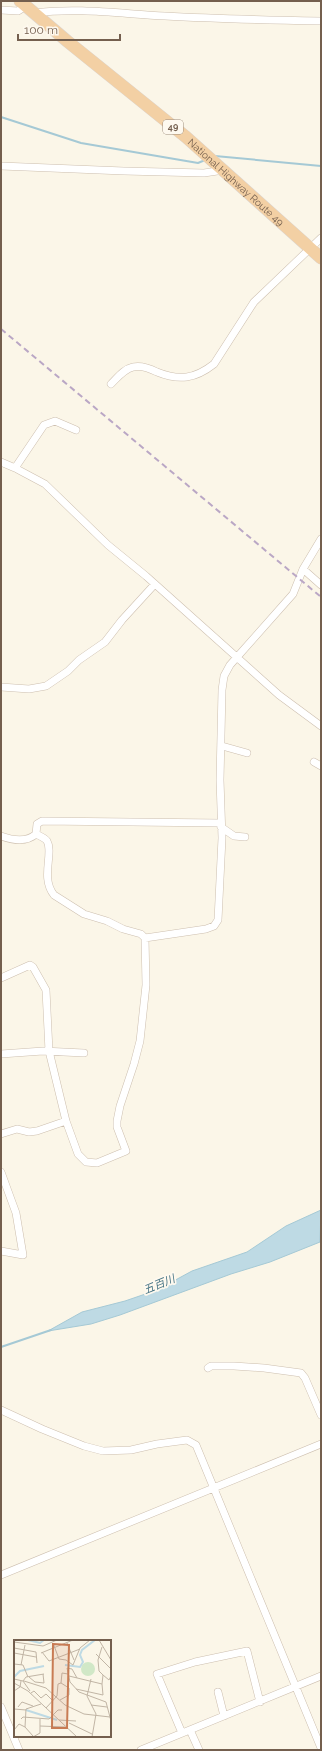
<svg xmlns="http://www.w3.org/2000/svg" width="322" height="1751" font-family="Raleway,'Noto Sans JP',sans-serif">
	<rect width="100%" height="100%" fill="#fbf6e8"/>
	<path fill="#bedae4" stroke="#a5c9d5" d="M321,1210L320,1242L270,1262L231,1274L120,1315L91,1324L48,1331L82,1312L125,1301L157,1290L192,1271L247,1252L286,1226Z"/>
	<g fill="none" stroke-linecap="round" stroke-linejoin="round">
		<path stroke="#a5c9d5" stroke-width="2" d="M1,117L81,143L198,163L205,160
			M215,156L321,166
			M1,1347L51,1330"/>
		<g stroke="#cdbfaf" stroke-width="8">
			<path id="minor" d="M1,10L18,11L26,6
				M35,13C77,7 123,14 165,16C217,19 269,20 321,21
				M1,166L124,171L204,173L224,170
				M111,384C118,377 124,369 133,367C141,365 149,368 157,372C179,381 195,379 214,364L254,302L321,238
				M1,462L15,468L45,484L108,545L146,576L279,695L321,726
				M15,468L44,425L55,421L76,430
				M303,569L321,585
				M1,687L29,689L46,686L68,671L79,660L105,642L122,620L154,585
				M222,746L247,753
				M314,762L321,766
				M221,827L234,836L245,837
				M36,834L37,824L42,821L221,823
				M1,836C12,840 26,843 36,834C40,836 45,838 47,841C54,853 40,878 54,895L84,914L107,921L123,929L141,934L145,938
				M1,978L30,965L33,967L46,990L49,1051L66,1121
				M1,1054L43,1051L84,1053
				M1,1134L17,1129L29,1132L37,1131L66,1121L78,1154L86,1162L97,1163L126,1151L117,1127V1121L120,1106L134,1064L140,1041L146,985L145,938L206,929L214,926L218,920L222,838L220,780L222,690L224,676L230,665L293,594L303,569L321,539
				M1,1172L16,1213L23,1255L1,1251
				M208,1368L211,1366H234L264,1368L301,1373L305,1378L321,1415
				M1,1410L42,1429L84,1446L103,1451L131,1450L157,1444L187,1440L196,1445L321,1748
				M1,1575L321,1444
				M218,1692L224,1716
				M1,1707L19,1750
				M190,1730L199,1750
				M182,1733L157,1674L195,1662L247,1651L260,1702
				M141,1750L321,1676"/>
		</g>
		<g stroke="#dbd5d1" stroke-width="13">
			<g id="trunk">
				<path id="s1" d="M20,1L67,41L186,137L321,258"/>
			</g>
		</g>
		<use href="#minor" stroke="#fff" stroke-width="7"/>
		<use href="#trunk" stroke="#f3d0a4" stroke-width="12"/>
		<path stroke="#baa7c5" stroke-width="2" stroke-dasharray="6 4" stroke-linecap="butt" d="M1,329L321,597"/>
	</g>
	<g text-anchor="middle" stroke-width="3.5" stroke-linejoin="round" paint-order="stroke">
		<rect fill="#fef9ef" stroke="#9d8d7e" stroke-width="1" x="163" y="120" width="20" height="14" rx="3"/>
		<g font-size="9" font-weight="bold" fill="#745f4e">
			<text x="173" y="130">49</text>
		</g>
		<g font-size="10" fill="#745f4e" stroke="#fef9ef">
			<text dy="4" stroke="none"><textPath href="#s1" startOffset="282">National Highway Route 49</textPath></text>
		</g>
		<g font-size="11" font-style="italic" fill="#487585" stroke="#fef9ef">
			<text transform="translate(159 1284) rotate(-22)" y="4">五百川</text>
		</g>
	</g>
	<g transform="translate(14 1640)">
		<rect width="97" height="97" fill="#fbf6e8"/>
		<path d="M67 29a7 7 0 1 1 14 0a7 7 0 1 1-14 0Z" fill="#d1e8c7"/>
		<path fill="none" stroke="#bedae4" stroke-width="2" d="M14,0L26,3L30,0M51,25L66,27L69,22L66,15L68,10L81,0M0,37L6,31L30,26M12,70L43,80"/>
		<path fill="none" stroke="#c1b5a5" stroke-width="1" d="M85,0L97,20M0,2L29,6L43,0M39,3L45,19L52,20L59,25L66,8L76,0M53,3L60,20M0,8L22,12L23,23M28,12L35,21L66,9M0,13L22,17M27,13L59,0M82,14L97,29M0,24L9,25L14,37M7,25L11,5M89,35L95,40L97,36M55,36L88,44L89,35L85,31L84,20L88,7M15,37L21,42L30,43L29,34M63,38L58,29L53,28L56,42L65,52L92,62L97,81M0,39L9,41L16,51M77,39L73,56L82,74L78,97M9,41L12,37L30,34M10,41L32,48L51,65L70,74L96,77M0,43L14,51L63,97M62,49L89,55L88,44M0,51L6,47L7,41M17,53L20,51L27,58L32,54L39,61M46,60L55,55V48L47,43M77,65L93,67M4,67L8,62L19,66M32,68L43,56L44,44L47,43L48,33L54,34M0,69L12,70M7,79L9,77L35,79L44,70H48M45,80L62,81M55,83L78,94M26,86L51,87M0,90L5,84L11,87M19,96L11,87L12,69L27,64M19,97L26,93V79"/>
		<path fill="#c87b54" fill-opacity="0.15" stroke="#c87b54" stroke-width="2" d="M39,4L55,5L53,88H38Z"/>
		<rect width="97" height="97" fill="none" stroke="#745f4e" stroke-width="2"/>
	</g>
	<rect width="322" height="1751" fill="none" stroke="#745f4e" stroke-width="4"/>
	<path d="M18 34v6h102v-6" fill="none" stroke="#745f4e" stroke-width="2"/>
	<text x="24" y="34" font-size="12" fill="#745f4e" stroke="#fef9ef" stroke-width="3" paint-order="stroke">100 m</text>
</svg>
